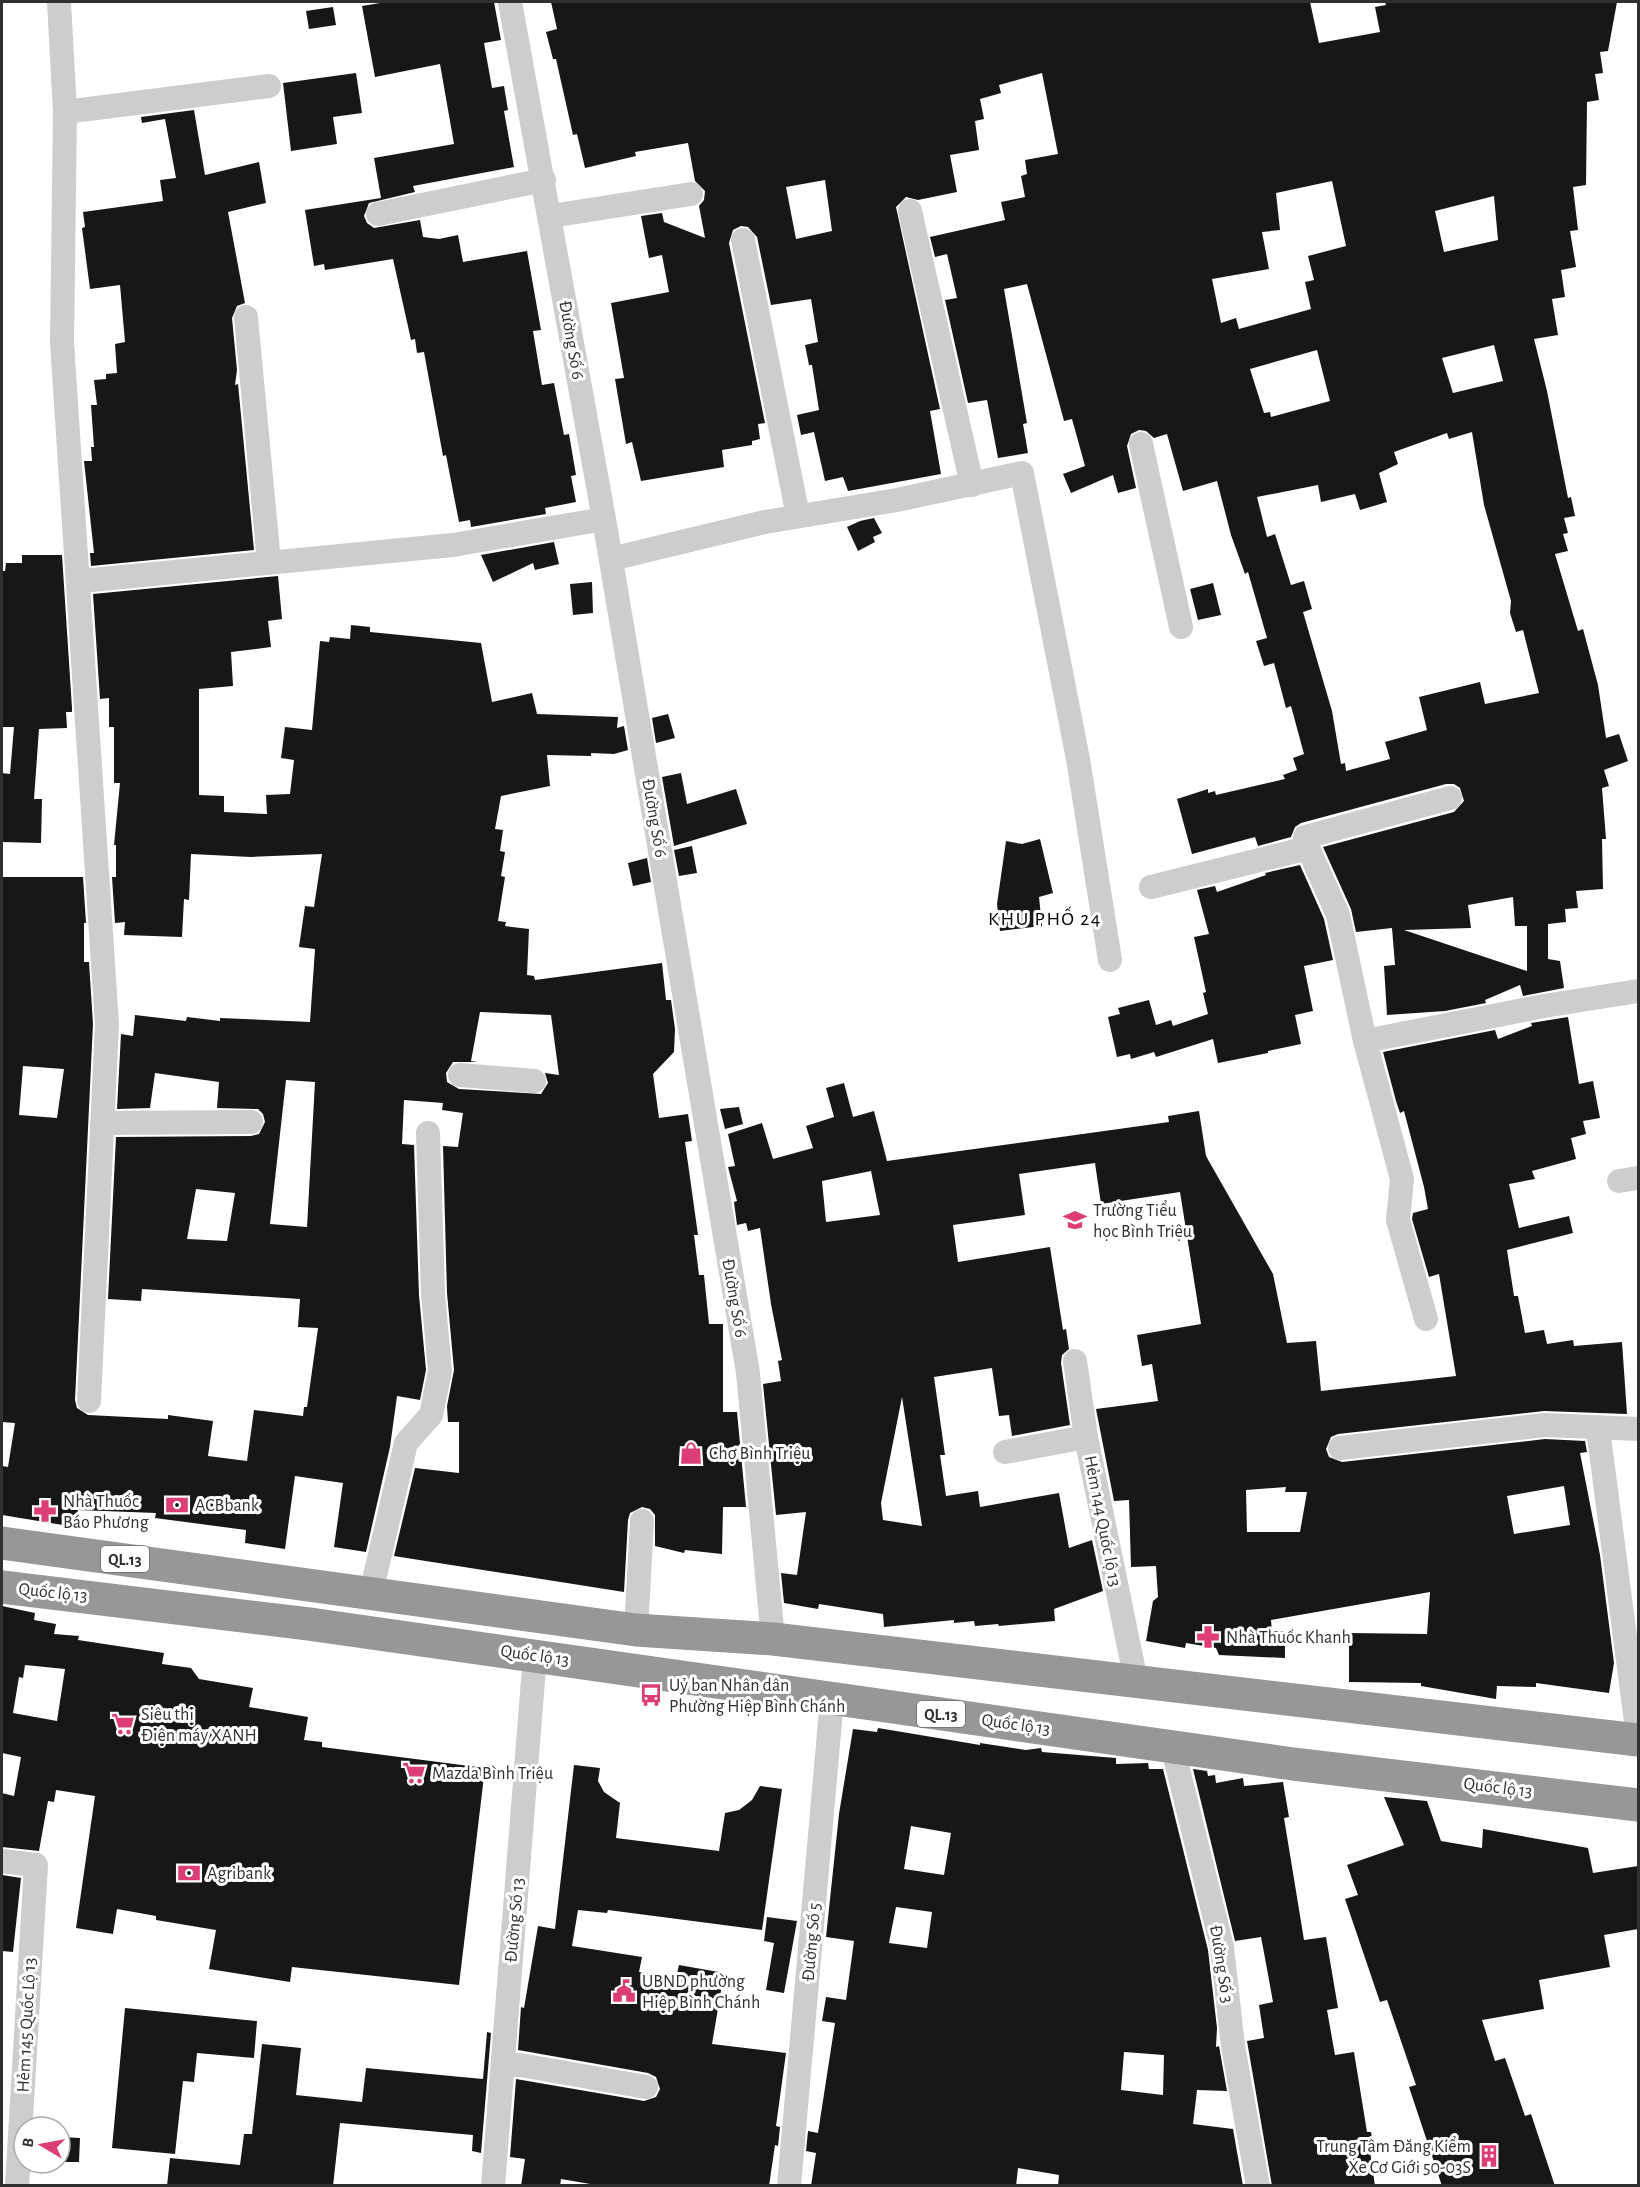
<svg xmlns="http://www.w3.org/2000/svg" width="1640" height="2187" font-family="'Alegreya Sans',sans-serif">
	<rect width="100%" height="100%" fill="#fff"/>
	<path fill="#171717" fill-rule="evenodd" d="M386,2H494L501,40L484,43L492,88L504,86L508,110L504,111L514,167L413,186L415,192L369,203L364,216L367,223L374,228L420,220L423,237L439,239L458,235L463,262L527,251L541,330L533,331L542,385L554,383L564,435L569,434L576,475L571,476L576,502L545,508L546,514L471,527L470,520L459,522L446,455L443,456L424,352L417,353L415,339L411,340L393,259L325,270L324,264L314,266L305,210L381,198L374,158L454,144L440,64L375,77L362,6Z
		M551,2H1310L1319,43L1380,32L1375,7L1386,5L1385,2H1617L1608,51L1600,52L1603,73L1595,74L1599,100L1587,102L1586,185L1573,187L1578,230L1570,231L1576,267L1561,270L1565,297L1552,299L1558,335L1534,339L1547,391L1568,498L1571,497L1575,516L1564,518L1568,533L1563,534L1568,551L1555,554L1578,631L1583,629L1598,685L1606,738L1619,734L1628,761L1604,770L1609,786L1602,788L1606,839H1602L1603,889L1576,891L1578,908L1565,909L1566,922L1548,924V959L1560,961L1564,988L1523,996L1520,985L1485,1000L1486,1003L1445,1011L1387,1015L1384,966L1395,965L1392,928L1356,932L1351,909L1323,847L1454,812L1464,801L1460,788L1454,784H1446L1301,823L1295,827L1291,837L1258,846L1255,837L1192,854L1177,799L1208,789V793L1215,791L1216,795L1285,779L1283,775L1297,770L1293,758L1304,754L1291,706L1286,708L1274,663L1264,666L1256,641L1267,638L1248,572L1245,574L1231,535L1217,481L1183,491L1167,434L1154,438L1146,431L1139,430L1131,434L1127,446L1136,488L1118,493L1113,475L1071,493L1063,474L1085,466L1072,419L1064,421L1027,284L1004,289L1027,423L1023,424L1028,453L998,458L987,400L968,403L945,300L957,298L947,254L935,257L930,237L1005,220L1001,202L1025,197L1021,176L1027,174L1025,160L1058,154L1042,73L999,85L1001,93L980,99L984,119L975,121L979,150L950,155L957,192L918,200L906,197L896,207L940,409L930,411L941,474L848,491L843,477L825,481L814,432L801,435L797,415L819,410L812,365H809L805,345L818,342L811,299L771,305L757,237L748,227L741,226L733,230L729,243L765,423L758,424L760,439L752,441V445L722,450L724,467L641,481L632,442L626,444L615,379L624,378L611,303L669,292L662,255L649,258L641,216L662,213L664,222L705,238L699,206L704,200L705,191L695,181L688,143L635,152L636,156L585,168L577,134L573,135L556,59H553L546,32L557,29ZM825,180L832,231L796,239L786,187ZM1332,181L1346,246L1308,256L1314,280L1305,282L1311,309L1239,329L1236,318L1221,323L1212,279L1269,269L1262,232L1280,230L1276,193ZM1494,196L1498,240L1444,252L1435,211ZM1494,345L1503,381L1453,393L1442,358ZM1317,350L1330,401L1271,417L1270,412L1264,413L1250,369ZM1472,432L1484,505L1511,601L1510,613L1516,632L1523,630L1539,693L1485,704L1480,682L1419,697L1427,730L1385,742L1390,759L1346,771L1345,763L1341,764L1332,711L1303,612L1312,609L1304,581L1291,585L1275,534L1267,537L1257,497L1318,485L1321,502L1355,494L1360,510L1387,502L1379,473L1398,464L1394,452L1447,433L1449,439ZM1513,897L1515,926H1527V971L1404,930L1471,928L1468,905Z
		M333,7L336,25L309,29L306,11Z
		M356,73L362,113L333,117L337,144L291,151L283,83Z
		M194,110L205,175L259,162L266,203L228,212L245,303L237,306L232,318L237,370L235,385L238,384L254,550L91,566L90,553H94L84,461H92L91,447H94L91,405H97L94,380L106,379V374L117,373L115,344L125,342L120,285L90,289L82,228L85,227L83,212L163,201L160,180L176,178L165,119L142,123L141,117Z
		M874,518L882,533L873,537L875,542L858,551L847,527L860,521Z
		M554,542L559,564L535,570L533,563L493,582L481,555Z
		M22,555H62L72,708V712H66L67,728L39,729L34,799H42L41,843L2,842V773L10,774L14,727H2V571H5L6,563H22Z
		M278,576L282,619L268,621L271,647L231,652L233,686L199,689V795L224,796V812L267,814L266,795L290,794L294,760L281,758L285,727L312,730L320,641L329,642L330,637L350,639L351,625L370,627V632L481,643L492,702L532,693L537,714L618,717L617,728L624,726L628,750L614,754L591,753V756L547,755L550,786L501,796L495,829L503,830L500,851L505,852L501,876L505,877L498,921L506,922L505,926L529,929L527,975L534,976L535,980L662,963L666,1000H671L675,1029L674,1052L653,1074L659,1118L688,1114L692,1141L685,1142L698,1235H694L699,1275H704L709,1324H723V1412H737L746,1507H723L722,1554L685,1550L684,1553L655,1546V1515L650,1509L642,1507L630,1513L628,1520L624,1592L394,1556L415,1468L459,1473V1422H448L447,1406L454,1370L447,1293L443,1146L458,1147L463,1113L442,1110L443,1103L404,1100L402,1144L414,1145L419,1295L426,1370L420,1400L397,1396L390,1447L366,1552L334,1547L343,1483L295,1476L285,1549L245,1543L246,1530L155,1518L156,1513L78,1510L75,1527L2,1515V1466L8,1467L15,1423L2,1422V877H83L86,923H84V962H89L93,1024L75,1400L77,1408L88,1415L168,1419V1415L213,1421L208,1456L247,1461L254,1410L303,1416L304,1407H307L318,1328L298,1327L300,1299L142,1289L141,1301L108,1299L116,1137L251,1136L259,1134L265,1122L263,1114L258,1109L217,1108L219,1082L155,1073L150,1108L117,1109L121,1034L133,1036L135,1015L186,1021L187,1017L220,1021V1018L310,1022L315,949L299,947L305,906L314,907L322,854L251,857L191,854L189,900L184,899L182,937L124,935L125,922L115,923L112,877H116V845H114L120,783H114V727H109V698L100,699L93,594ZM480,1012L551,1015L559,1075L545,1073L548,1083L541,1094L459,1089L447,1082L446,1073L453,1062H477L471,1061ZM23,1066L64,1069L57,1118L19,1115ZM286,1080L315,1082L307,1227L270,1224ZM196,1189L235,1193L227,1241L187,1239Z
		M592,582L593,613L573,615L570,584Z
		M1213,583L1221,615L1198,620L1190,589Z
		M668,714L675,738L656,743L652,718Z
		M681,773L687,804L736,789L747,824L674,846L662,777Z
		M1040,839L1053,893L1039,897L1042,926L1000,931L997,904L1006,841L1022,844Z
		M692,846L697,873L679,876L674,850Z
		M647,858L651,882L633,886L628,863Z
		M1300,865L1324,919L1333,960L1304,966L1313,1011L1295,1015L1301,1044L1268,1051V1053L1218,1063L1213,1039L1156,1057L1154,1052L1131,1059L1130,1054L1117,1057L1108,1017L1120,1014L1118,1008L1149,1000L1156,1025L1171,1020L1173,1026L1208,1014L1203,993L1206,992L1194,937L1209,934L1197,890L1215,886L1217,892L1266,875L1265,873Z
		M1568,1017L1579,1084L1593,1081L1600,1118L1583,1121L1586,1134L1571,1138L1576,1159L1532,1171L1535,1179L1509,1184L1519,1228L1569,1216L1573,1233L1507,1250L1514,1296H1518L1525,1333L1544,1330L1547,1344L1573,1340L1574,1346L1622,1342L1627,1414L1544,1411L1338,1434L1331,1437L1326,1449L1329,1457L1342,1462L1545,1439L1585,1441L1587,1452L1580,1453L1600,1555L1614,1663L1609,1693L1536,1683V1687L1497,1686L1496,1699L1421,1686V1683L1349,1682V1633L1427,1634L1430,1592L1271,1620L1272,1631H1285V1658L1219,1655L1216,1648L1186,1643L1185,1648L1146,1641L1153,1601L1158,1597L1156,1566L1131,1567L1129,1500L1114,1501L1096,1409L1158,1401L1152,1364L1142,1366L1137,1335L1201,1324L1180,1192L1101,1204L1095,1163L1019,1174L1025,1215L953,1225L958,1262L1050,1247L1063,1330L1066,1329L1069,1349L1062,1355L1061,1363L1070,1425L1012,1436L1009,1415L999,1416L992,1368L934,1377L945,1455H940L946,1496L978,1491L980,1507L1059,1493L1069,1548L1092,1540L1103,1591L1054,1609L1055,1621L999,1626L998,1624L975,1626L974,1621L954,1623V1620L884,1627L883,1614L819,1604L818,1609L784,1603L781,1573L797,1575L806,1512L776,1515L763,1384L781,1381L778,1361L782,1360L771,1304L760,1228L748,1231L746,1223L737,1225L734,1202L737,1201L728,1167L735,1166L728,1134L762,1123L773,1159L813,1148L806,1126L834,1117L826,1088L844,1083L853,1117L874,1111L887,1161L1169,1122L1168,1116L1199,1111L1206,1156L1273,1274L1287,1343L1316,1341L1321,1391L1456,1376L1439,1274L1429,1277L1412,1219L1413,1213L1428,1209L1424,1187L1404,1111L1400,1113L1396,1101L1383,1052L1495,1030L1498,1039L1532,1026L1531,1023ZM871,1171L880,1215L826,1222L822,1181ZM902,1397L922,1526L883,1520L881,1503ZM1564,1486L1570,1525L1514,1534L1507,1496ZM1286,1487L1285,1492H1307L1300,1532H1247L1246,1490Z
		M739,1107L743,1124L725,1129L720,1109Z
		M2,1606L35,1613L34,1620L56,1624L54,1634L79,1636L78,1640L164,1653L162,1664L191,1668L199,1679L253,1688L249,1707L308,1717L304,1740L322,1742V1747L485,1768L459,1985L292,1967L290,1982L209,1969L216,1930L156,1920V1916L117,1909L113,1934L76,1928L95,1796L56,1790L54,1802L48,1801L39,1851L2,1847V1793L14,1796L21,1757L2,1753ZM25,1665L65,1669L57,1721L13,1713L19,1677L23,1678Z
		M878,1728L980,1745V1743L1026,1750L1041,1748L1042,1752L1116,1758V1764L1148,1763L1149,1769H1163L1208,1950L1217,2028L1216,2047L1219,2046L1227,2091L1197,2090L1193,2124L1233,2129L1243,2186H1058L1059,2175L1018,2168L1016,2186H811L816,2153L806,2151L808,2131L818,2133L835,2023L822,2021L826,1997L846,2000L854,1941L826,1937L839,1814L853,1729L877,1732ZM911,1826L951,1833L944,1875L904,1869ZM896,1907L932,1912L927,1948L889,1943ZM1124,2052L1164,2055L1163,2095L1121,2090Z
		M574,1765L600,1768L598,1781L604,1792L620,1803L616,1838L719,1851L725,1813L739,1810L752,1800L760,1786L782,1789L762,1930L608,1910L607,1913L578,1910L572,1946L642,1957L639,1972L676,1978L679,1965L724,1973L712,2044L786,2053L776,2126L780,2127L778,2146L775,2145L769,2186H602L561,2179L560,2186H521L525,2159L510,2157L516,2079L644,2101L656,2097L660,2089L656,2077L648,2073L518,2050L521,2007L524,2008L538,1926L555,1929Z
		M1193,1769L1207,1771L1208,1776L1215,1775L1216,1783L1243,1778L1244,1786L1283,1782L1289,1817L1284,1818L1304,1940L1326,1937L1338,2008L1327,2010L1335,2055L1354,2052L1367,2132H1371L1374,2151H1370L1375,2186H1272L1247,2041L1264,2038L1259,2005L1273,2002L1265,1958L1261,1937L1235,1941Z
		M1384,1797L1427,1801L1441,1841L1482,1848L1483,1829L1588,1848L1593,1873L1638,1866V1929L1604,1935L1610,1967L1539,1980L1544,2009L1482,2020L1495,2061L1505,2058L1525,2116L1531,2114L1555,2186H1442L1409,2087L1416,2085L1387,2000L1380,2002L1345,1899L1358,1895L1347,1865L1404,1845Z
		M2,1875L21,1878L13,1952L2,1951Z
		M767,1917L797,1921L784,1993L766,1990L774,1943L764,1941Z
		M125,2008L257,2021L254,2058L197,2053L194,2082L183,2081L175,2154L112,2148Z
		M487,2032L491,2033L481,2153L472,2151L473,2135L340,2123L333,2186H167L170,2158L240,2165L244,2134H252L262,2044L301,2048L296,2095L362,2102L366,2068L483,2079Z
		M61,2137L80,2138L79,2162H60Z"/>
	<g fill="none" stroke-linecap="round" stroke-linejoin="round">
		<path stroke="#cdcdcd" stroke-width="24" d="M59,2L65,112L62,343L107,1024L89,1401
			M510,2L604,519L748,1373L773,1639
			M65,112L269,86
			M910,211L972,485
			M378,214L544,180
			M551,216L691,194
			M743,240L798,516
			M246,317L269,562
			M1141,444L1181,627
			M611,559L765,522L897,500L1022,473L1078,759L1110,960
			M91,580L453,545L604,519
			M1305,837L1450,798
			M1151,887L1308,848L1338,915L1365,1041L1402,1179L1398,1220L1426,1319
			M1365,1041L1544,1006L1638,991
			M460,1075L534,1081
			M102,1123L251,1122
			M1619,1181L1638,1178
			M1075,1361L1086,1437L1136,1681
			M1598,1429L1638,1737
			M1340,1448L1545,1425L1638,1429
			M1005,1452L1086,1437
			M371,1593L406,1443L431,1415L440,1371L433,1294L428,1133
			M636,1630L642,1521
			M1172,1745L1222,1947L1233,2046L1258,2186
			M2,1861L36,1865L17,2186
			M503,2062L646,2087
			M493,2186L535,1655
			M789,2186L832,1699"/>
		<path stroke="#979797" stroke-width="33" d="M2,1543L636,1630L773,1639L1638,1740
			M2,1587L309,1624L1293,1764L1638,1805"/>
	</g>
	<defs>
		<g id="school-bare" transform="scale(1.8)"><path d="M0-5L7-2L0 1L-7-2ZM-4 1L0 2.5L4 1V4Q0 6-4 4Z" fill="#dc3d76" stroke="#fff" stroke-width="2.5" paint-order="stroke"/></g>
		<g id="shop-bare" transform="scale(1.8)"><path d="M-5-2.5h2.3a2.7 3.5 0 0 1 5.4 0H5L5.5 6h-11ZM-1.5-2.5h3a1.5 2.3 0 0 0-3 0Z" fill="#dc3d76" stroke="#fff" stroke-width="2.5" paint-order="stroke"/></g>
		<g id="bank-bare" transform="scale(1.8)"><path d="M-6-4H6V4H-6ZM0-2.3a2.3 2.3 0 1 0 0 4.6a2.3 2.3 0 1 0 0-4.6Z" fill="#dc3d76" stroke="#fff" stroke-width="2.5" paint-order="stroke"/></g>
		<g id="pharmacy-bare" transform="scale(1.8)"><path d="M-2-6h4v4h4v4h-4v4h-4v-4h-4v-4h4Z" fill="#dc3d76" stroke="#fff" stroke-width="2.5" paint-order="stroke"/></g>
		<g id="bus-bare" transform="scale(1.8)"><path d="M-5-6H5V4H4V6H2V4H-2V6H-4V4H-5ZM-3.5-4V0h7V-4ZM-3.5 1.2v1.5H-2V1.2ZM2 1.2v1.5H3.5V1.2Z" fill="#dc3d76" stroke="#fff" stroke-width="2.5" paint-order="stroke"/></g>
		<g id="supermarket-bare" transform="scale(1.8)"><path d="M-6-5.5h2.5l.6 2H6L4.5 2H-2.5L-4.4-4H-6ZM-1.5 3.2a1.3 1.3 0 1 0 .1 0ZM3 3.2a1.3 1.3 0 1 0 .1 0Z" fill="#dc3d76" stroke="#fff" stroke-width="2.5" paint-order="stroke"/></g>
		<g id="civic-bare" transform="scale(1.8)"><path d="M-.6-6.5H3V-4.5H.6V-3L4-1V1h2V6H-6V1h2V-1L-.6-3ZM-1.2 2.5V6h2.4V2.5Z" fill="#dc3d76" stroke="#fff" stroke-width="2.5" paint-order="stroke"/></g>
		<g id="building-bare" transform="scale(1.8)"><path d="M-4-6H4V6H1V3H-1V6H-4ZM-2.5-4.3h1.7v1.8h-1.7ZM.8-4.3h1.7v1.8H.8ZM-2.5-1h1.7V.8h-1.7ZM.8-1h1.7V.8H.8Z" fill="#dc3d76" stroke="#fff" stroke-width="2.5" paint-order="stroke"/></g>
	</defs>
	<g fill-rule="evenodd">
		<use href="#school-bare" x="1075" y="1220"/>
		<use href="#shop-bare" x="691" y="1453"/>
		<use href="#bank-bare" x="177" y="1505"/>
		<use href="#pharmacy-bare" x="45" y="1511"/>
		<use href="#pharmacy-bare" x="1208" y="1637"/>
		<use href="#bus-bare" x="651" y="1695"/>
		<use href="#supermarket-bare" x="123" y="1724"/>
		<use href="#supermarket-bare" x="414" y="1773"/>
		<use href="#bank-bare" x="189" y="1873"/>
		<use href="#civic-bare" x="624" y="1991"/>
		<use href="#building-bare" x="1489" y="2156"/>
	</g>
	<g text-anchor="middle" stroke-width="6" stroke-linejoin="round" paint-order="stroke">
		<g fill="#fff" stroke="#6e6e6e" stroke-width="1.5">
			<rect x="101" y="1546" width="48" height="26" rx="4.5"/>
			<rect x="917" y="1701" width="48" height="26" rx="4.5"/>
		</g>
		<g font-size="16" font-weight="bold" fill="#303030">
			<text x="125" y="1565">QL.13</text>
			<text x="941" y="1720">QL.13</text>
		</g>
		<g font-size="18" fill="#303030" stroke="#fff">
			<text transform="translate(572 340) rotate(80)" y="6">Đường Số 6</text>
			<text transform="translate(655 818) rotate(80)" y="6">Đường Số 6</text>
			<text transform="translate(735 1298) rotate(80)" y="6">Đường Số 6</text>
			<text transform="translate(1103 1521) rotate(79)" y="6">Hẻm 144 Quốc lộ 13</text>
			<text transform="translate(53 1592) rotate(6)" y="6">Quốc lộ 13</text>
			<text transform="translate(535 1655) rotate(8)" y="6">Quốc lộ 13</text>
			<text transform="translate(1016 1724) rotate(8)" y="6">Quốc lộ 13</text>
			<text transform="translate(1498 1787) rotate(7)" y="6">Quốc lộ 13</text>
			<text transform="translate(514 1920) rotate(-85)" y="6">Đường Số 13</text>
			<text transform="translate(811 1942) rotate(-85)" y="6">Đường Số 5</text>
			<text transform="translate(1222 1964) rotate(81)" y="6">Đường Số 3</text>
			<text transform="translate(26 2025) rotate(-87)" y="6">Hẻm 145 Quốc Lộ 13</text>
		</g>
		<g font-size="18" fill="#303030" stroke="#fff" text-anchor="start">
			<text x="1093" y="1216">Trường Tiểu<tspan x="1093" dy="21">học Bình Triệu</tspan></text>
			<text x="709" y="1459">Chợ Bình Triệu</text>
			<text x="63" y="1507">Nhà Thuốc<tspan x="63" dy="21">Báo Phương</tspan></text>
			<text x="195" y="1511">ACBbank</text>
			<text x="1226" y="1643">Nhà Thuốc Khanh</text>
			<text x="669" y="1691">Uỷ ban Nhân dân<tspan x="669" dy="21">Phường Hiệp Bình Chánh</tspan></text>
			<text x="141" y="1720">Siêu thị<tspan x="141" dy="21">Điện máy XANH</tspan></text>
			<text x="432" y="1779">Mazda Bình Triệu</text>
			<text x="207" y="1879">Agribank</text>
			<text x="642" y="1987">UBND phường<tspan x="642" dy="21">Hiệp Bình Chánh</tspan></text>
			<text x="1471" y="2152" text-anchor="end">Trung Tâm Đăng Kiểm<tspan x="1471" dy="21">Xe Cơ Giới 50-03S</tspan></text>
		</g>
		<g font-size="20" letter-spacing="1.5" fill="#000" stroke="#fff">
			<text x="1045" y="925">KHU PHỐ 24</text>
		</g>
	</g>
	<rect width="1640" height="2187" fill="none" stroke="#303030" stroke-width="6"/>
	<g transform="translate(42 2145) rotate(280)"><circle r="28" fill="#ffffff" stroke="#acacac" stroke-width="1.5"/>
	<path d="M0-4.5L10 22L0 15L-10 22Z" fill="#dc3d76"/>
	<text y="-9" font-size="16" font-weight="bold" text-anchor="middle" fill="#303030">B</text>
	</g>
</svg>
